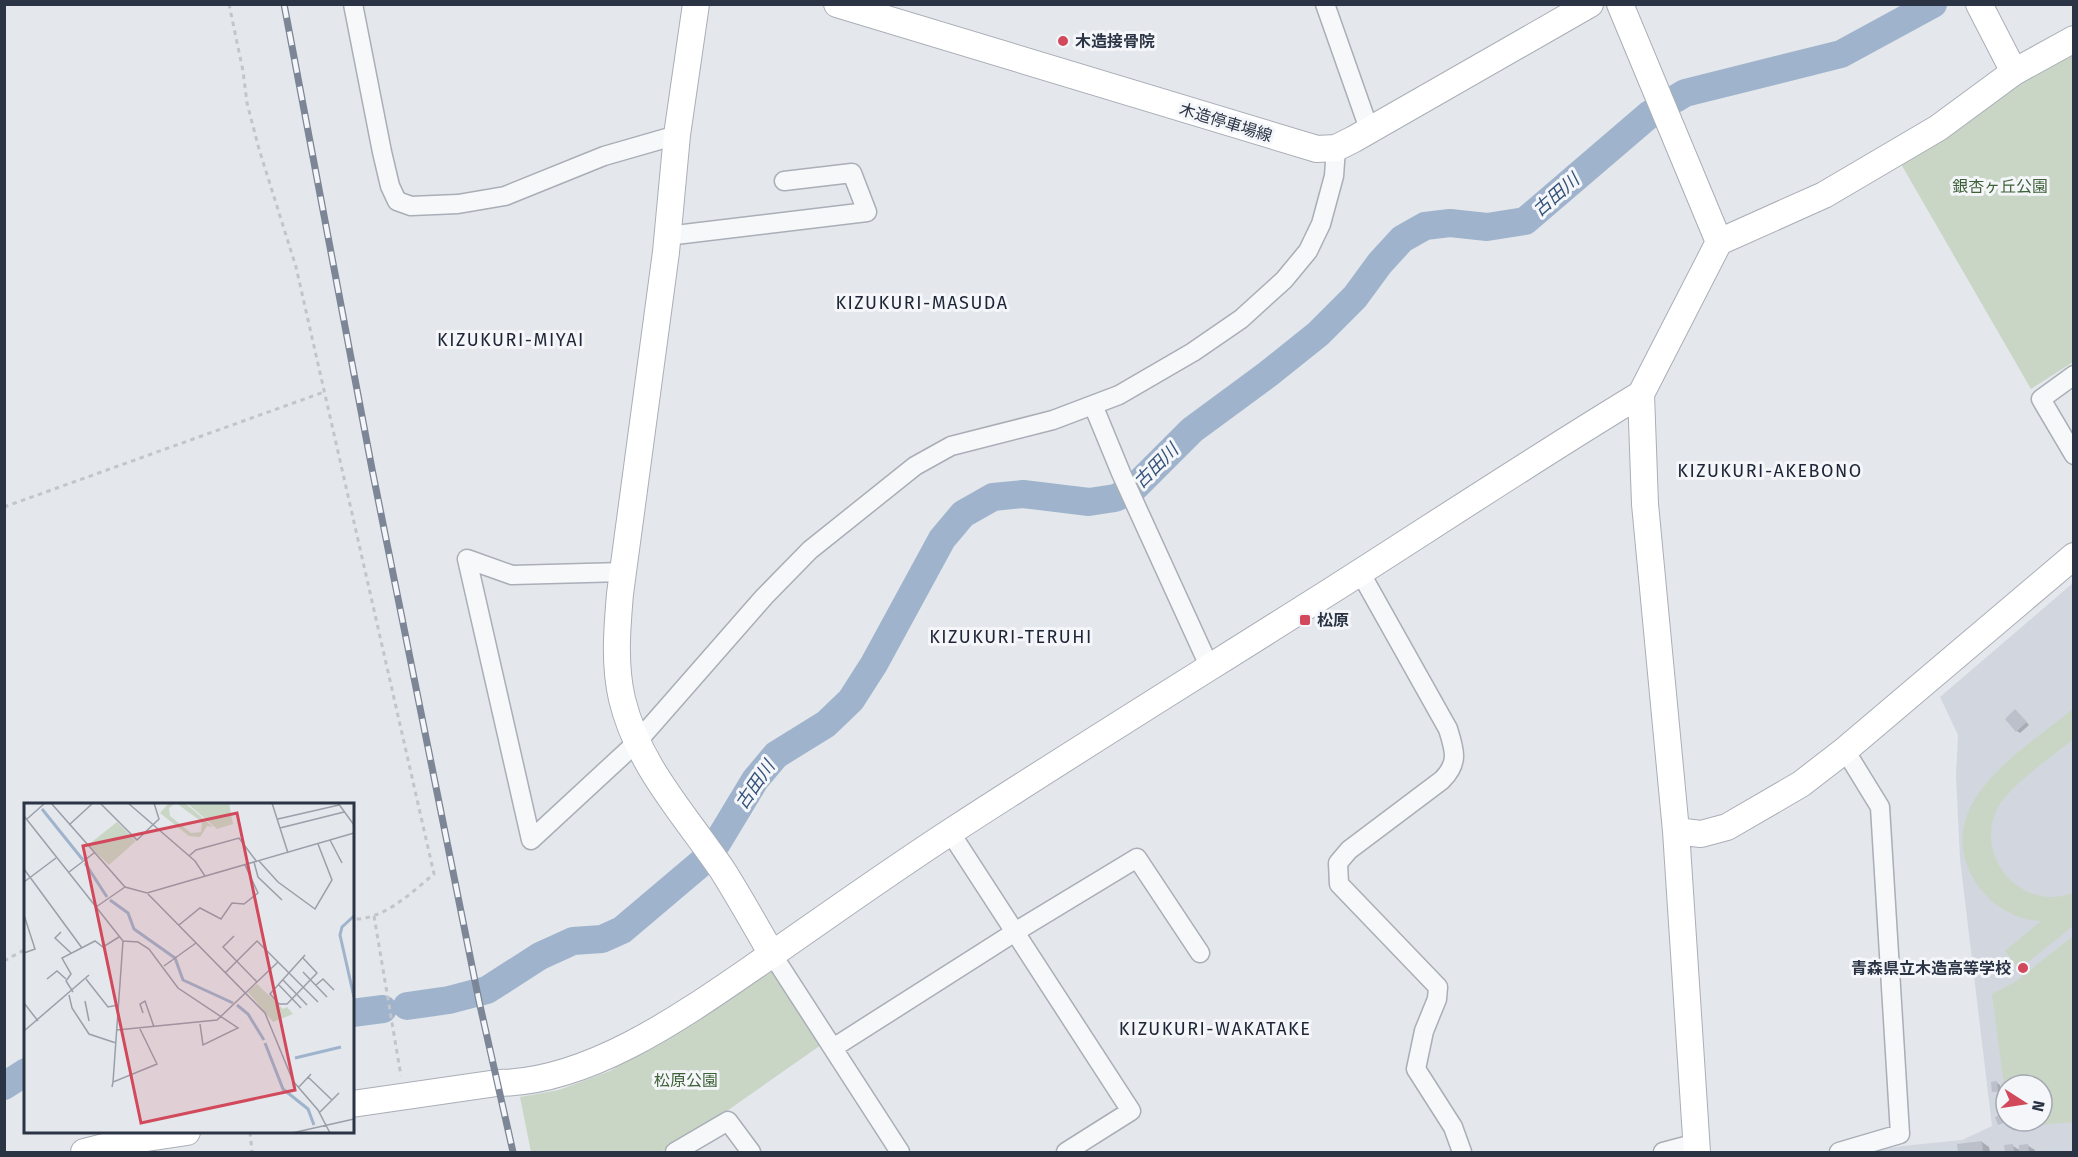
<svg xmlns="http://www.w3.org/2000/svg" width="2078" height="1157" font-family="'Fira Sans','Noto Sans JP',sans-serif">
	<rect width="100%" height="100%" fill="#e4e7ec"/>
	<path fill="#d2d6de" fill-rule="evenodd" d="M2073,583V1152H1867L1903,1146L1962,1140L1992,1126L1960,859L1956,776L1958,735L1940,697ZM2006,1085H2042V1121H2006Z"/>
	<path fill="#c9d6c5" d="M2073,47V362L2031,389L1901,164Z
		M2073,709V739C2053,756 2010,785 1998,807C1972,856 2022,913 2073,893V926L2019,969L2005,951L2041,921C2015,920 1991,905 1976,883C1927,805 2023,750 2073,709Z
		M2073,936V1122L2022,1126L2013,1121H2042V1085H2006V1101L1992,994L2015,982Z
		M773,968L821,1045L724,1113L661,1152H531L520,1097L559,1090L610,1071Z"/>
	<path fill="#0003" d="M2016,711L2029,725L2020,733L2017,731Z
		M1997,1083L2000,1085L2001,1092L1993,1091Z
		M1982,1142L1989,1147L1990,1152H1959V1145Z
		M2027,1145L2035,1150V1152H2006V1147L2013,1146L2021,1151Z"/>
	<g fill="none" stroke-linecap="round" stroke-linejoin="round">
		<path stroke="#9fb4cc" stroke-width="28" d="M1675,99L1685,93L1841,54L1933,4
			M717,843L755,780L776,755L826,724L851,700L874,664L942,539L963,514L993,497L1023,494L1089,502L1115,498L1131,491L1192,430L1268,374L1318,334L1355,297L1380,263L1402,239L1425,226L1450,223L1487,227L1525,221L1650,114
			M407,1006L449,1000L487,990L540,956L573,941L602,939L622,930L700,864
			M352,1013L383,1009
			M4,1086L26,1072"/>
	</g>
	<path fill="#bbc0ca" d="M2015,709L2027,722L2016,732L2005,719Z
		M1997,1081L1998,1091L1992,1092L1991,1082Z
		M2000,1115L2003,1123L1998,1125L1995,1117Z
		M1982,1141L1983,1152H1958L1957,1144Z
		M2013,1144L2014,1152H2005L2004,1145Z
		M2028,1144L2029,1152H2019V1145Z"/>
	<g fill="none" stroke-linecap="round" stroke-linejoin="round">
		<g stroke="#a9aeb7" stroke-width="21">
			<path id="street" d="M353,4L382,152L390,186L397,201L411,206L458,204L505,196L604,156L677,135
				M1325,4L1369,129
				M667,236L867,212L852,173L784,181
				M2074,375L2041,399L2074,455
				M1093,405L1121,473L1210,668
				M623,572L512,575L467,559L531,840L637,742L764,597L810,550L915,466L951,446L1053,420L1119,395L1193,352L1241,319L1284,280L1308,251L1321,224L1334,176L1336,148
				M1360,572L1448,729C1455,751 1459,763 1442,780L1349,850L1338,863L1339,884L1438,987L1437,999L1424,1031L1416,1069L1453,1127L1462,1152
				M950,832L1131,1111L1066,1152
				M772,954L900,1152
				M833,1048L1015,932L1137,858L1200,953
				M675,1152L728,1121L751,1152
				M1663,1152L1697,1143
				M1839,1152L1900,1134L1880,807L1845,750"/>
		</g>
		<g stroke="#a9aeb7" stroke-width="28">
			<path id="secondary" d="M696,4L677,135L666,252L620,594C617,629 614,664 622,699C638,766 686,816 723,871C740,898 756,927 772,954
				M837,4L1317,149L1336,148L1354,139L1590,4
				M1620,4L1719,242
				M1979,4L2014,72
				M1676,831L1701,834L1727,827L1801,784L1845,750L2074,556
				M352,1104L497,1083C595,1083 696,1006 774,953C833,912 892,870 952,831C1078,749 1206,670 1334,589C1436,524 1537,457 1641,394
				M84,1152L127,1141L187,1132
				M1697,1152L1676,831L1645,504L1641,394L1719,242L1824,195L1938,128L2014,72L2074,39"/>
		</g>
		<path stroke="#c2c5cb" stroke-width="3" stroke-dasharray="4.5 4.5" stroke-linecap="butt" d="M229,4L243,71L247,103L259,149L296,267L434,874C412,892 383,921 352,919
			M4,507L324,392
			M374,916L401,1076
			M4,961L26,949
			M250,1132L252,1152"/>
		<use href="#street" stroke="#f7f8fa" stroke-width="18"/>
		<use href="#secondary" stroke="#fff" stroke-width="26"/>
		<g stroke="#7d8696" stroke-width="7">
			<path id="rail" d="M284,4L372,469L479,1001L513,1152"/>
		</g>
		<use href="#rail" stroke="#f4f6f9" stroke-width="4.5" stroke-dasharray="14" stroke-linecap="butt"/>
	</g>
	<g fill="#d1495b" stroke="#f4f6f9" stroke-width="2">
		<circle cx="1063" cy="41" r="6"/>
		<rect x="1299" y="614" width="12" height="12" rx="3"/>
		<circle cx="2023" cy="968" r="6"/>
	</g>
	<g text-anchor="middle" stroke-width="6" stroke-linejoin="round" paint-order="stroke">
		<g font-size="16" font-weight="bold" fill="#2b3445" stroke="#f4f6f9" text-anchor="start">
			<text x="1075" y="47">木造接骨院</text>
			<text x="1317" y="626">松原</text>
			<text x="2011" y="974" text-anchor="end">青森県立木造高等学校</text>
		</g>
		<g font-size="16" fill="#2b3445" stroke="#f4f6f9">
			<text transform="translate(1226 122) rotate(17)" y="6">木造停車場線</text>
		</g>
		<g font-size="16" fill="#3f6138" stroke="#f4f6f9">
			<text x="2000" y="192">銀杏ヶ丘公園</text>
			<text x="686" y="1086">松原公園</text>
		</g>
		<g font-size="18" font-style="italic" fill="#34527a" stroke="#f4f6f9">
			<text transform="translate(1556 195) rotate(-41)" y="6">古田川</text>
			<text transform="translate(1156 466) rotate(-45)" y="6">古田川</text>
			<text transform="translate(755 785) rotate(-55)" y="6">古田川</text>
		</g>
		<g font-size="18" letter-spacing="1.5" fill="#1d2536" stroke="#f4f6f9">
			<text x="922" y="309">KIZUKURI-MASUDA</text>
			<text x="511" y="346">KIZUKURI-MIYAI</text>
			<text x="1770" y="477">KIZUKURI-AKEBONO</text>
			<text x="1011" y="643">KIZUKURI-TERUHI</text>
			<text x="1215" y="1035">KIZUKURI-WAKATAKE</text>
		</g>
	</g>
	<g transform="translate(24 803)">
		<rect width="330" height="330" fill="#e4e7ec"/>
		<path d="M145,0H152L145,5L146,13L167,30L177,29L178,19L152,0H161L189,24L183,23L176,34L165,33L136,10ZM163,0H205L209,21L193,26ZM93,19L112,38L85,62L64,42ZM233,181L259,206L263,204L269,211L249,219L224,189Z" fill="#c9d6c5"/>
		<path fill="none" stroke="#9fb4cc" stroke-width="3" d="M18,6L59,57M61,60L83,94M86,97L104,110L110,126L151,155L159,177L209,200M330,113L318,124L316,132L330,194M213,202L224,211L240,237M241,240L259,286L284,306L290,322M271,255L317,244"/>
		<path fill="none" stroke="#9a9fa9" stroke-width="1.5" d="M27,0L101,84L123,90L330,30M76,0L113,37L135,16L130,0M104,0L171,58L181,73M248,0L264,50M314,0L330,22M0,13L99,138L89,279M3,16L21,0M254,16L315,2M45,22L69,0M256,25L320,9M306,37L318,60M165,53L172,47L215,35L233,59M235,58L254,79L291,106L308,77L294,41M230,59L234,74L258,97M0,66L58,145M45,69L70,50M0,79L32,55M124,91L241,210L269,278L294,307L306,330M72,104L101,84M0,112L11,146L0,150M155,122L176,105L197,116L208,100L220,101L234,90L221,62M37,129L31,135L47,150M210,133L199,144L233,179M99,138L114,139L125,146L154,185L214,225L179,242L176,221M279,155L293,170L263,201H255L246,191L281,152M140,163L172,140M279,169L303,194M201,170L233,138L294,199M23,176L33,168L42,176M62,176L84,204L94,202M259,177L283,202M254,181L277,205M292,182L299,176L310,187M49,189L42,178L47,171L38,155L71,138L79,144L95,134M45,192L48,205L65,231L92,240M61,198L65,218M0,200L14,218M119,210L116,201L121,198L130,224M93,227L193,217L254,159M0,228L65,172M284,274L308,297M88,284L89,279L133,261L116,226M274,285L287,271M296,309L315,290M268,330L330,316"/>
		<path fill="#d1495b" fill-opacity="0.15" stroke="#d1495b" stroke-width="3" d="M213,10L271,287L117,320L59,43Z"/>
		<rect width="330" height="330" fill="none" stroke="#2b3445" stroke-width="3"/>
	</g>
	<rect width="2078" height="1157" fill="none" stroke="#2b3445" stroke-width="12"/>
	<g transform="translate(2024 1103) rotate(102)"><circle r="28" fill="#f4f6f9" stroke="#a4a8b1" stroke-width="1.5"/>
	<path d="M0-4.5L10 22L0 15L-10 22Z" fill="#d1495b"/>
	<text y="-9" font-size="16" font-weight="bold" text-anchor="middle" fill="#2b3445">N</text>
	</g>
</svg>
